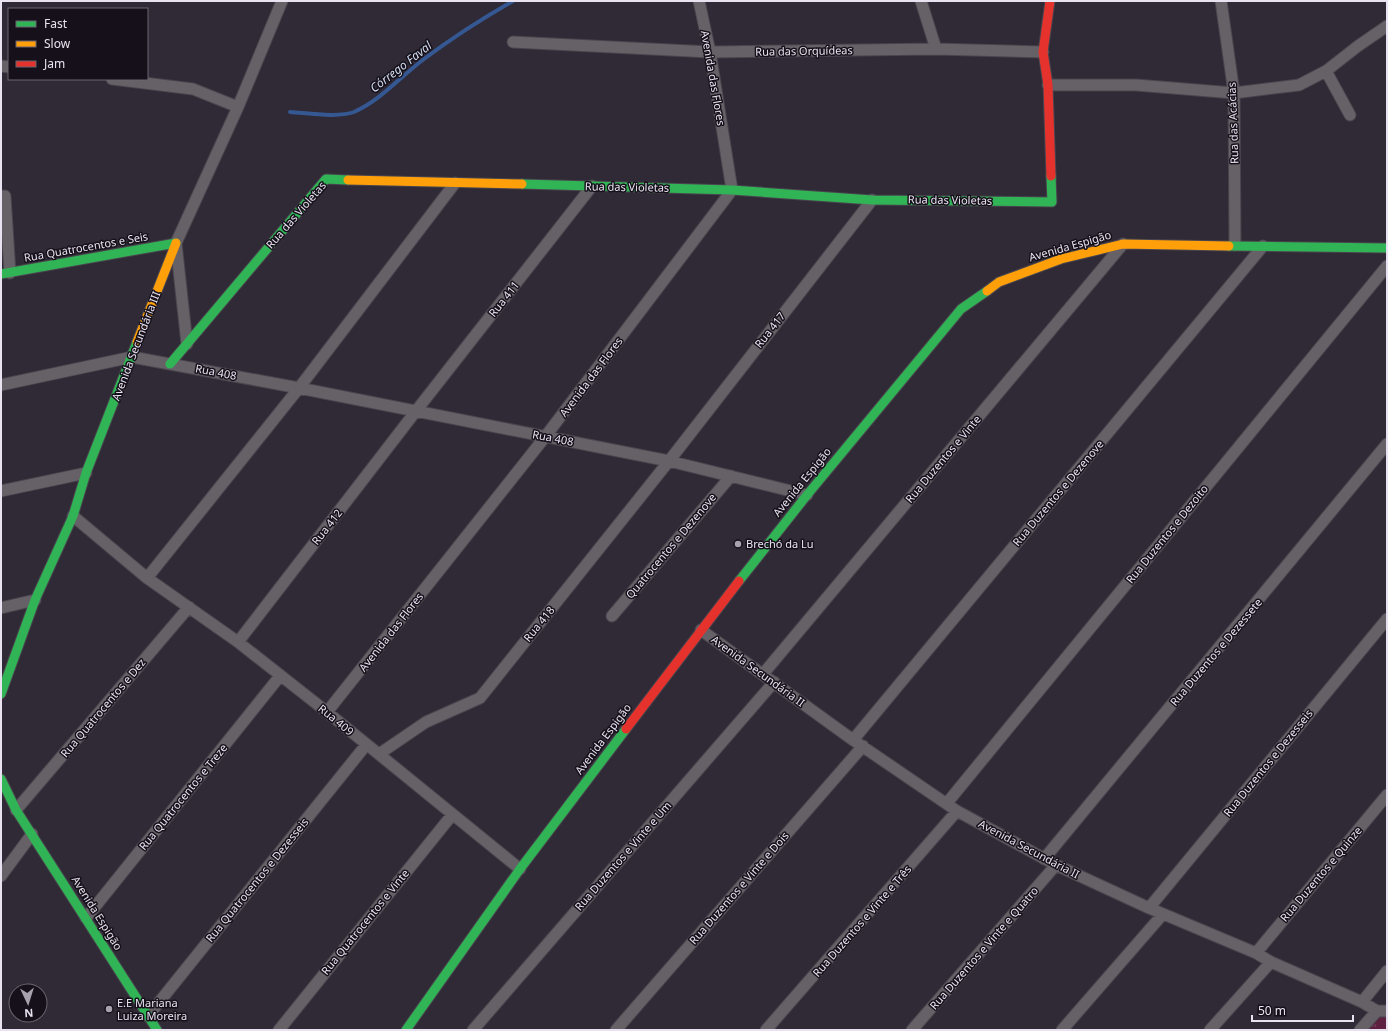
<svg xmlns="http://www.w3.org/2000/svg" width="1388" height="1031" font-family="'Noto Sans',sans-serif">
	<defs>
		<pattern id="grass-tufts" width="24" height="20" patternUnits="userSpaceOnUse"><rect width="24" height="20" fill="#5e2040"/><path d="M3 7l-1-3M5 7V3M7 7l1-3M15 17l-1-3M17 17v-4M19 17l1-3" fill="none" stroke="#75405c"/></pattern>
	</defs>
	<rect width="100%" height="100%" fill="#2f2a35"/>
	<path fill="url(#grass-tufts)" d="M1377,1015H1387V1030H1364Z"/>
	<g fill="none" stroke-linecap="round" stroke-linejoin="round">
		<path stroke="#355893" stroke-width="4" d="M290,112C307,113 338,118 354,112C381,100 400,77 424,59C452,38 483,18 513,1"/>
		<g stroke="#49454e" stroke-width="13">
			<path id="street" d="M921,1L936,49
				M1221,1L1234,93L1235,245
				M513,42L710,52L936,49L1043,52
				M1,66L9,67
				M1326,71L1350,115
				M112,79L193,89L238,107
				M1048,85H1136L1234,93L1299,85L1326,71L1358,46L1387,26
				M1,196H5L10,273
				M187,344L176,243L238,107L282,1
				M1,385L132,357L299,388L669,461L807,495
				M1,491L86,473
				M73,516L147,578L238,642L327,712L520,869
				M147,578L299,388L455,183
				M1,608L35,600
				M612,616L731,476
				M701,630L853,740L957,811L1056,865L1149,908L1256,953L1271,962L1362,1002L1377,1011H1387
				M238,642L416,411L592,186
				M763,674L1123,244
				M327,712L545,437L732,190L710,52L699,1
				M853,740L1263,246
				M379,754L426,722L480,698L669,461L872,200
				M947,803L1387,266
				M16,810L189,607
				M1044,859L1387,444
				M1,876L32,834
				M1149,908L1387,619
				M86,918L280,676
				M1256,953L1387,795
				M1362,1002L1387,971
				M148,1016L366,745
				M279,1030L452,815
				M473,1030L774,682
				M616,1030L863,746
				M766,1030L957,811
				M912,1030L1056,865
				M1062,1030L1163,914
				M1210,1030L1271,962
				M1360,1030L1377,1011"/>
		</g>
		<g stroke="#49454e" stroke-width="11">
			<path id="fast" d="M522,184L732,190L872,200L1052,202L1051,176
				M1229,246L1387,248
				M1,274L176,243
				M170,364L326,179L348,180
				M739,581L807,495L961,309L987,291
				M1,694L35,600L73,516L86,473L137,342
				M1,779L16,810L157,1030
				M406,1030L520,869L626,729"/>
		</g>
		<g stroke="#49454e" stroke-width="11">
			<path id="slow" d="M348,180L522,184
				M987,291L999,282L1061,259L1123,244L1229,246
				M137,342L176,243"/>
		</g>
		<g stroke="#49454e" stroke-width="11">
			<path id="jam" d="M1050,1L1043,52L1048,85L1051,176
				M626,729L739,581"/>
		</g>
		<use href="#street" stroke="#666167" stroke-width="11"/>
		<use href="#fast" stroke="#30b455" stroke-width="9"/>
		<use href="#slow" stroke="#ff9f0a" stroke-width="9"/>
		<use href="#jam" stroke="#e5322d" stroke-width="9"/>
	</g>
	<g fill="#a8a2af" stroke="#15101a" stroke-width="1.5">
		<circle cx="738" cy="544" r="4"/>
		<circle cx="109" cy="1009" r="4"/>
	</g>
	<g text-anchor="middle" stroke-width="3" stroke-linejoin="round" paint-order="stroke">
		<g font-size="11" fill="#e9e3f1" stroke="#15101a">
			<text transform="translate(804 51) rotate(-1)" y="4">Rua das Orquídeas</text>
			<text transform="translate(713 78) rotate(80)" y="4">Avenida das Flores</text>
			<text transform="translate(1233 123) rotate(-92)" y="4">Rua das Acácias</text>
			<text transform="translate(627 187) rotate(1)" y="4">Rua das Violetas</text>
			<text transform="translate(950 200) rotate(1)" y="4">Rua das Violetas</text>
			<text transform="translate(296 215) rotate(-49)" y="4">Rua das Violetas</text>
			<text transform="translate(1070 246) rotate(-16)" y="4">Avenida Espigão</text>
			<text transform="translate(86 247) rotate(-10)" y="4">Rua Quatrocentos e Seis</text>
			<text transform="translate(504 299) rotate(-52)" y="4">Rua 411</text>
			<text transform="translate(770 330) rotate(-52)" y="4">Rua 417</text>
			<text transform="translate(136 346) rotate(-69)" y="4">Avenida Secundária III</text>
			<text transform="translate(216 372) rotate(11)" y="4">Rua 408</text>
			<text transform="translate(591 377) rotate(-53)" y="4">Avenida das Flores</text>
			<text transform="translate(553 438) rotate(11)" y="4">Rua 408</text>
			<text transform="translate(943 459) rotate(-50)" y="4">Rua Duzentos e Vinte</text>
			<text transform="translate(802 482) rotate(-51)" y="4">Avenida Espigão</text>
			<text transform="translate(1058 493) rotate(-50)" y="4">Rua Duzentos e Dezenove</text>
			<text transform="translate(327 527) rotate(-52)" y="4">Rua 412</text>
			<text transform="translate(1167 534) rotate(-51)" y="4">Rua Duzentos e Dezoito</text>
			<text transform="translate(671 546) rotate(-50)" y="4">Quatrocentos e Dezenove</text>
			<text transform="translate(539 624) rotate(-51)" y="4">Rua 418</text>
			<text transform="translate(391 632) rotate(-52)" y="4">Avenida das Flores</text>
			<text transform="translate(1216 652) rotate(-50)" y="4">Rua Duzentos e Dezessete</text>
			<text transform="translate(758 671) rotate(36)" y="4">Avenida Secundária II</text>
			<text transform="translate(103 708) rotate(-50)" y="4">Rua Quatrocentos e Dez</text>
			<text transform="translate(336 720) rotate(39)" y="4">Rua 409</text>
			<text transform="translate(603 739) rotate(-53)" y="4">Avenida Espigão</text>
			<text transform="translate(1268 763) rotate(-51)" y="4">Rua Duzentos e Dezesseis</text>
			<text transform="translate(183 797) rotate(-51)" y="4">Rua Quatrocentos e Treze</text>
			<text transform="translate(1029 849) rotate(28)" y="4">Avenida Secundária II</text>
			<text transform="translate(623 856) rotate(-49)" y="4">Rua Duzentos e Vinte e Um</text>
			<text transform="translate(1321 874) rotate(-50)" y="4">Rua Duzentos e Quinze</text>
			<text transform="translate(257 880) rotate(-51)" y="4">Rua Quatrocentos e Dezesseis</text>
			<text transform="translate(739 888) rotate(-49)" y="4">Rua Duzentos e Vinte e Dois</text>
			<text transform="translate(97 913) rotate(58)" y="4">Avenida Espigão</text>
			<text transform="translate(862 921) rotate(-49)" y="4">Rua Duzentos e Vinte e Três</text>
			<text transform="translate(365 922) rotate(-51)" y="4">Rua Quatrocentos e Vinte</text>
			<text transform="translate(984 948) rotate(-49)" y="4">Rua Duzentos e Vinte e Quatro</text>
		</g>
		<g font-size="11" fill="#e9e3f1" stroke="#15101a" text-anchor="start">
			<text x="746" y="548">Brechó da Lu</text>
			<text x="117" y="1007">E.E Mariana<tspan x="117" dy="13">Luiza Moreira</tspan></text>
		</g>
		<g font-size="12" font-style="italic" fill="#d0dcee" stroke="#15101a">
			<text transform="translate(401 67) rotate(-38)" y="4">Córrego Faval</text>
		</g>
	</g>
	<rect width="1388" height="1031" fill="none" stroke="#e9e3f1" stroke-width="4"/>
	<rect x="8" y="8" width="140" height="72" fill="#15101a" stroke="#6a6470"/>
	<rect x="16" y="21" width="20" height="6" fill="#30b455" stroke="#6a6470"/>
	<text x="44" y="28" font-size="12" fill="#e9e3f1">Fast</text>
	<rect x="16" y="41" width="20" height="6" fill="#ff9f0a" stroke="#6a6470"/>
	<text x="44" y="48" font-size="12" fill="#e9e3f1">Slow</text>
	<rect x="16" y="61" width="20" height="6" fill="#e5322d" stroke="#6a6470"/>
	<text x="44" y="68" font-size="12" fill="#e9e3f1">Jam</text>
	<g transform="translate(28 1003) rotate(176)"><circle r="19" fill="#15101a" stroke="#6a6470"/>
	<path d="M0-3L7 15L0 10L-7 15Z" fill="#a8a2af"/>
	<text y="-6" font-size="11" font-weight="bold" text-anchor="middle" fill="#e9e3f1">N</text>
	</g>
	<path d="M1252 1015v6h101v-6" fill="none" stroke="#e9e3f1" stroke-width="2"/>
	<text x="1258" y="1015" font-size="12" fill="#e9e3f1" stroke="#15101a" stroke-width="3" paint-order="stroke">50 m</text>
</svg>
